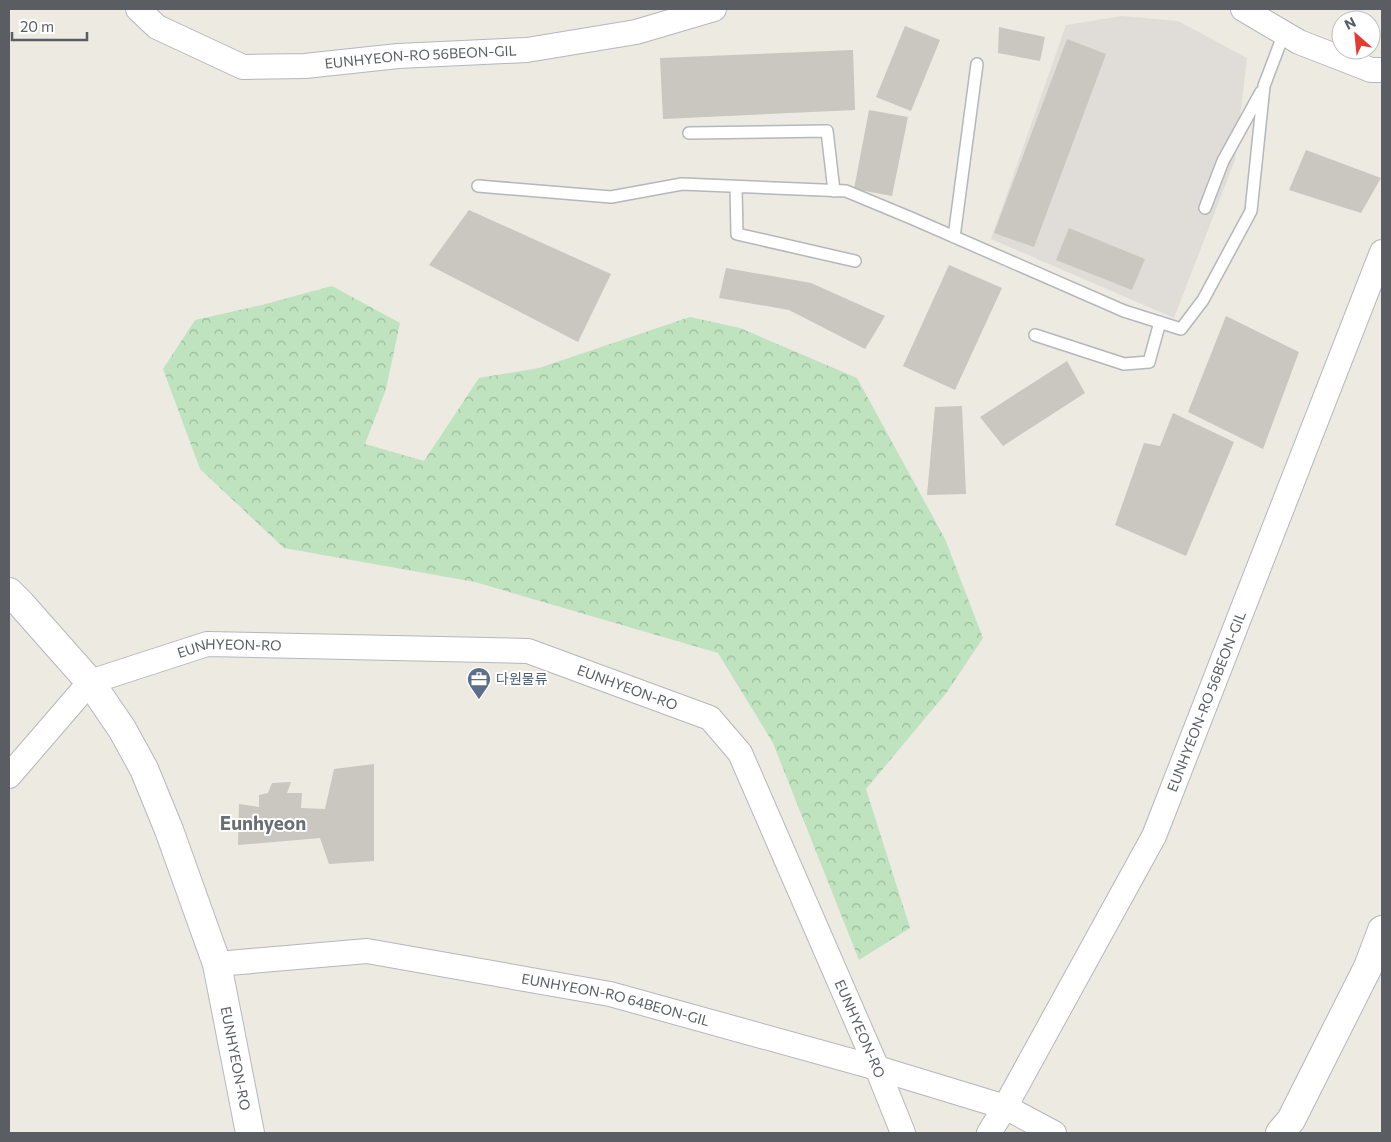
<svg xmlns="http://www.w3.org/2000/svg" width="1391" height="1142" font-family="Commissioner,'Noto Sans KR',sans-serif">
	<defs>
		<pattern id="forest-crowns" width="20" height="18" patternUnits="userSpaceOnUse" patternTransform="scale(1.25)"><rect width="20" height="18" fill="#bee3be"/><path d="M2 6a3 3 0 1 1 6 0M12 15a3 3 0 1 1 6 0" fill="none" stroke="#9dbb9e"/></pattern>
	</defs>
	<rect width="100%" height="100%" fill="#eceae1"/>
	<path fill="#e0ddd9" d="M1122,16L1178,21L1247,58L1235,160L1174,318L991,239L1066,25Z"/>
	<path fill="url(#forest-crowns)" d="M332,286L400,323L386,389L365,444L424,461L479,378L539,368L690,317L740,328L857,378L945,539L983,638L947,692L866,789L910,928L859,960L773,743L718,653L475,582L284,548L200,469L163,369L195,320L262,305Z"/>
	<path fill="#cac6c0" d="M905,26L940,40L911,111L876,97Z
		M999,27L1045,37L1040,61L998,53Z
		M1067,39L1106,54L1034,247L994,233Z
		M853,50L855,110L663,119L660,58Z
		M869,110L908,117L892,196L854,189Z
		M1306,150L1381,178L1361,213L1289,190Z
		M469,210L611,274L578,342L429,265Z
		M1069,228L1145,259L1132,290L1056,260Z
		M949,265L1002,288L955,390L903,366Z
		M726,268L811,283L885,316L865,349L789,310L719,298Z
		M1226,316L1299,352L1263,449L1188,412Z
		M1067,361L1085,393L1003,446L980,417Z
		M962,406L966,494L927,495L935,407Z
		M1173,413L1234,442L1186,556L1115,525L1144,443L1160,446Z
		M374,764V861L329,864L320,838L238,845L239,804L259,807V795L268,793L272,783L291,782L287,793H302L301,808L325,809L334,769Z"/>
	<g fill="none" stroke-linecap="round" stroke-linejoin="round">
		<g stroke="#b4b7bb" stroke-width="14">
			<path id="service" d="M689,133L827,131L834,191
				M478,186L611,197L682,184L846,191L911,218L1124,311L1181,329L1203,300L1251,211L1264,86L1284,33
				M736,187L737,234L855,261
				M1205,208L1223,161L1261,92
				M954,237L977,64
				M1035,335L1124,364L1149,362L1160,322"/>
		</g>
		<g stroke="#b4b7bb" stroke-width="26">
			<g id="minor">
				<path id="s1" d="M138,9L157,27L243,67L305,66L398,56L527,50L636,32L714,9"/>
				<path d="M1243,9L1299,42L1371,70H1382"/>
				<path id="s2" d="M9,776L90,682L207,644L528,651L710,718L740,753L877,1068L903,1133"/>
				<path id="s3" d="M217,964L367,951L610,994L877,1068L1005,1107L1054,1133"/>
				<path id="s4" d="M989,1133L1005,1107L1154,836L1382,252"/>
			</g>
		</g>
		<g stroke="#b4b7bb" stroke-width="30">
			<path id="tertiary" d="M1280,1133L1291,1120L1368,967L1382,930"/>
		</g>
		<g stroke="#b5b8bd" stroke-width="30">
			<g id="secondary">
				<path id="s5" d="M9,592L21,604L90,682L122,729L144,769L169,830L217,964L250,1133"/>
			</g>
		</g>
		<use href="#service" stroke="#fff" stroke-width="11"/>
		<use href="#minor" stroke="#fff" stroke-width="24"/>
		<use href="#tertiary" stroke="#fff" stroke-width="28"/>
		<use href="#secondary" stroke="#fff" stroke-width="28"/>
	</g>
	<defs>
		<g id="office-pin" transform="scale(1.25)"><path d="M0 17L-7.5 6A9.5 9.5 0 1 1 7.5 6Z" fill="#5c6f8a" stroke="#fff"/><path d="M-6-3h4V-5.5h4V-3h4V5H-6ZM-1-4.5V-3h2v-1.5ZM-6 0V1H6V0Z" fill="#fff"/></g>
	</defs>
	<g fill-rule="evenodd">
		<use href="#office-pin" x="479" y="679"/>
	</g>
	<g text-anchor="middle" stroke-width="4" stroke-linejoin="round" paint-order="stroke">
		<g font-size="14" fill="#5a5d62" stroke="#fff">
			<text dy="5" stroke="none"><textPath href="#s1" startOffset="299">EUNHYEON-RO 56BEON-GIL</textPath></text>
			<text dy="5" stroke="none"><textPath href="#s2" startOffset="269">EUNHYEON-RO</textPath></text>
			<text dy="5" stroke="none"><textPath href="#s2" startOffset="674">EUNHYEON-RO</textPath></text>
			<text dy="5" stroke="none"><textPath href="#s4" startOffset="484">EUNHYEON-RO 56BEON-GIL</textPath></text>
			<text dy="5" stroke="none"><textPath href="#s3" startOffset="404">EUNHYEON-RO 64BEON-GIL</textPath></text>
			<text dy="5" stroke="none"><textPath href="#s2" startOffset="1109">EUNHYEON-RO</textPath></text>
			<text dy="5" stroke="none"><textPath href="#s5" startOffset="528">EUNHYEON-RO</textPath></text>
		</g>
		<g font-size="14" fill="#4e5e75" stroke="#fff" text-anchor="start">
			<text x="496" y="684">다원물류</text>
		</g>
		<g font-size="19" font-weight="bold" fill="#6b6f73" stroke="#fff">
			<text x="263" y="830">Eunhyeon</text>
		</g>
	</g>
	<rect width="1391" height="1142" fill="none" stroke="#5a5d62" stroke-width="20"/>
	<g transform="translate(1356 35) rotate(333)"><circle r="24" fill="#ffffff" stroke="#bdbec0"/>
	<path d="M0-4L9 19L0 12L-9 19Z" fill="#e23c31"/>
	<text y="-8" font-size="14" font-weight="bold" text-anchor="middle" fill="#5a5d62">N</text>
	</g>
	<path d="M12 32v8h75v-8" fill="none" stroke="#5a5d62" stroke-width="2.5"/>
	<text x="20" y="32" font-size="15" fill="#5a5d62" stroke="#ffffff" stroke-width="4" paint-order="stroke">20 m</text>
</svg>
